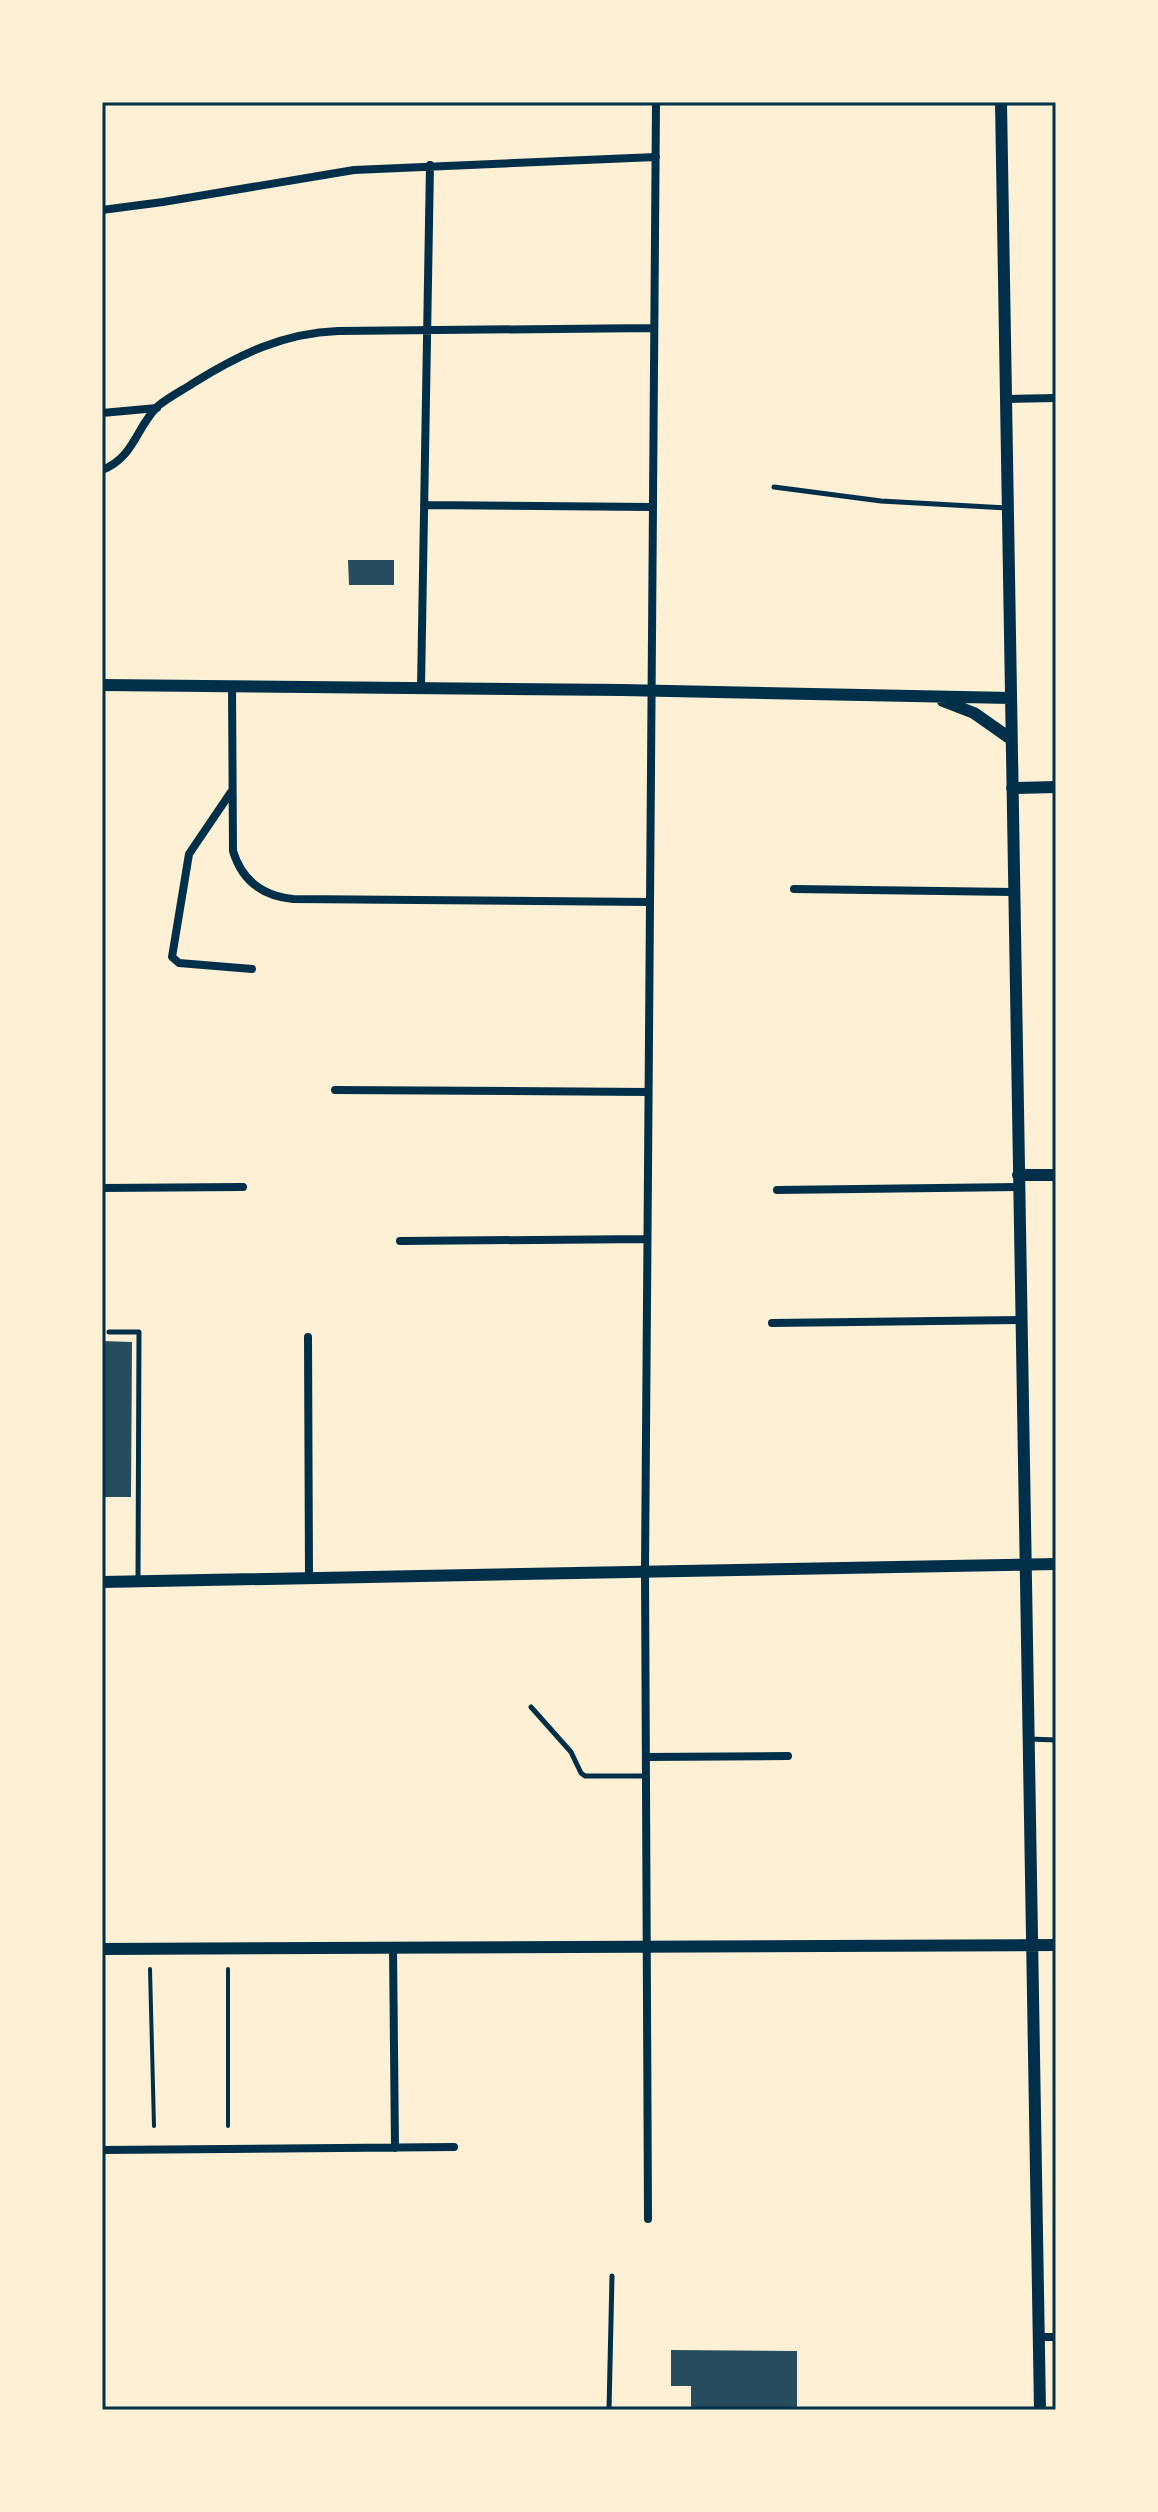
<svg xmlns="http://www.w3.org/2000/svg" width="1158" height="2512" font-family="'Titillium Web',sans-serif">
	<rect width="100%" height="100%" fill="#fdf0d5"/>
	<path fill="#264d5e" d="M348,560H394V585H349Z
		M102,1341L132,1342L131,1497H102Z
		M671,2350L797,2351V2410H691V2386H671Z"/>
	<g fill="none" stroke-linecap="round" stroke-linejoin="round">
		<path stroke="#003049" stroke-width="4" d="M150,1969L154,2126
			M228,1969V2126"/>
		<path stroke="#003049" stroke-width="5" d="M774,487L881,501L1007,508
			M109,1332H139L138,1580
			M531,1707L571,1752L581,1773L585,1776H646
			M1029,1739L1056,1740
			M609,2410L612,2276"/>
		<path stroke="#003049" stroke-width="8" d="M102,210L163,202L354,170L656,157
			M1005,399L1056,398
			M102,413L157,408
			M102,470C134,458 136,427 158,406C169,397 183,390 195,382C240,354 284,333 338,331L654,328
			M424,505L652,507
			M232,686L233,851C242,881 263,896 293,899L649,902
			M421,688L430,165
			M231,792L189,854L172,957L179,963L252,969
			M794,889L1014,892
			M335,1090L648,1092
			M102,1188L243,1187
			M777,1190L1019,1187
			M400,1241L647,1239
			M772,1323L1021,1320
			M308,1337L309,1577
			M646,1757L788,1756
			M393,1948L395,2148
			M102,2150L454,2147
			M648,2219L645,1570L656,102
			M1038,2337H1056"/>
		<path stroke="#003049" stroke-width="12" d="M1001,102L1040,2410
			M102,685L622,690L1011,698
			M943,701L974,713L1011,739
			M1012,788L1056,787
			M1018,1175H1056
			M102,1582L1056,1564
			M102,1949L1056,1945"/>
	</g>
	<rect width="1158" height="2512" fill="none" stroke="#fdf0d5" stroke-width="208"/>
	<rect x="104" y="104" width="950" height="2304" fill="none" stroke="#003049" stroke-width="3"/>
</svg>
